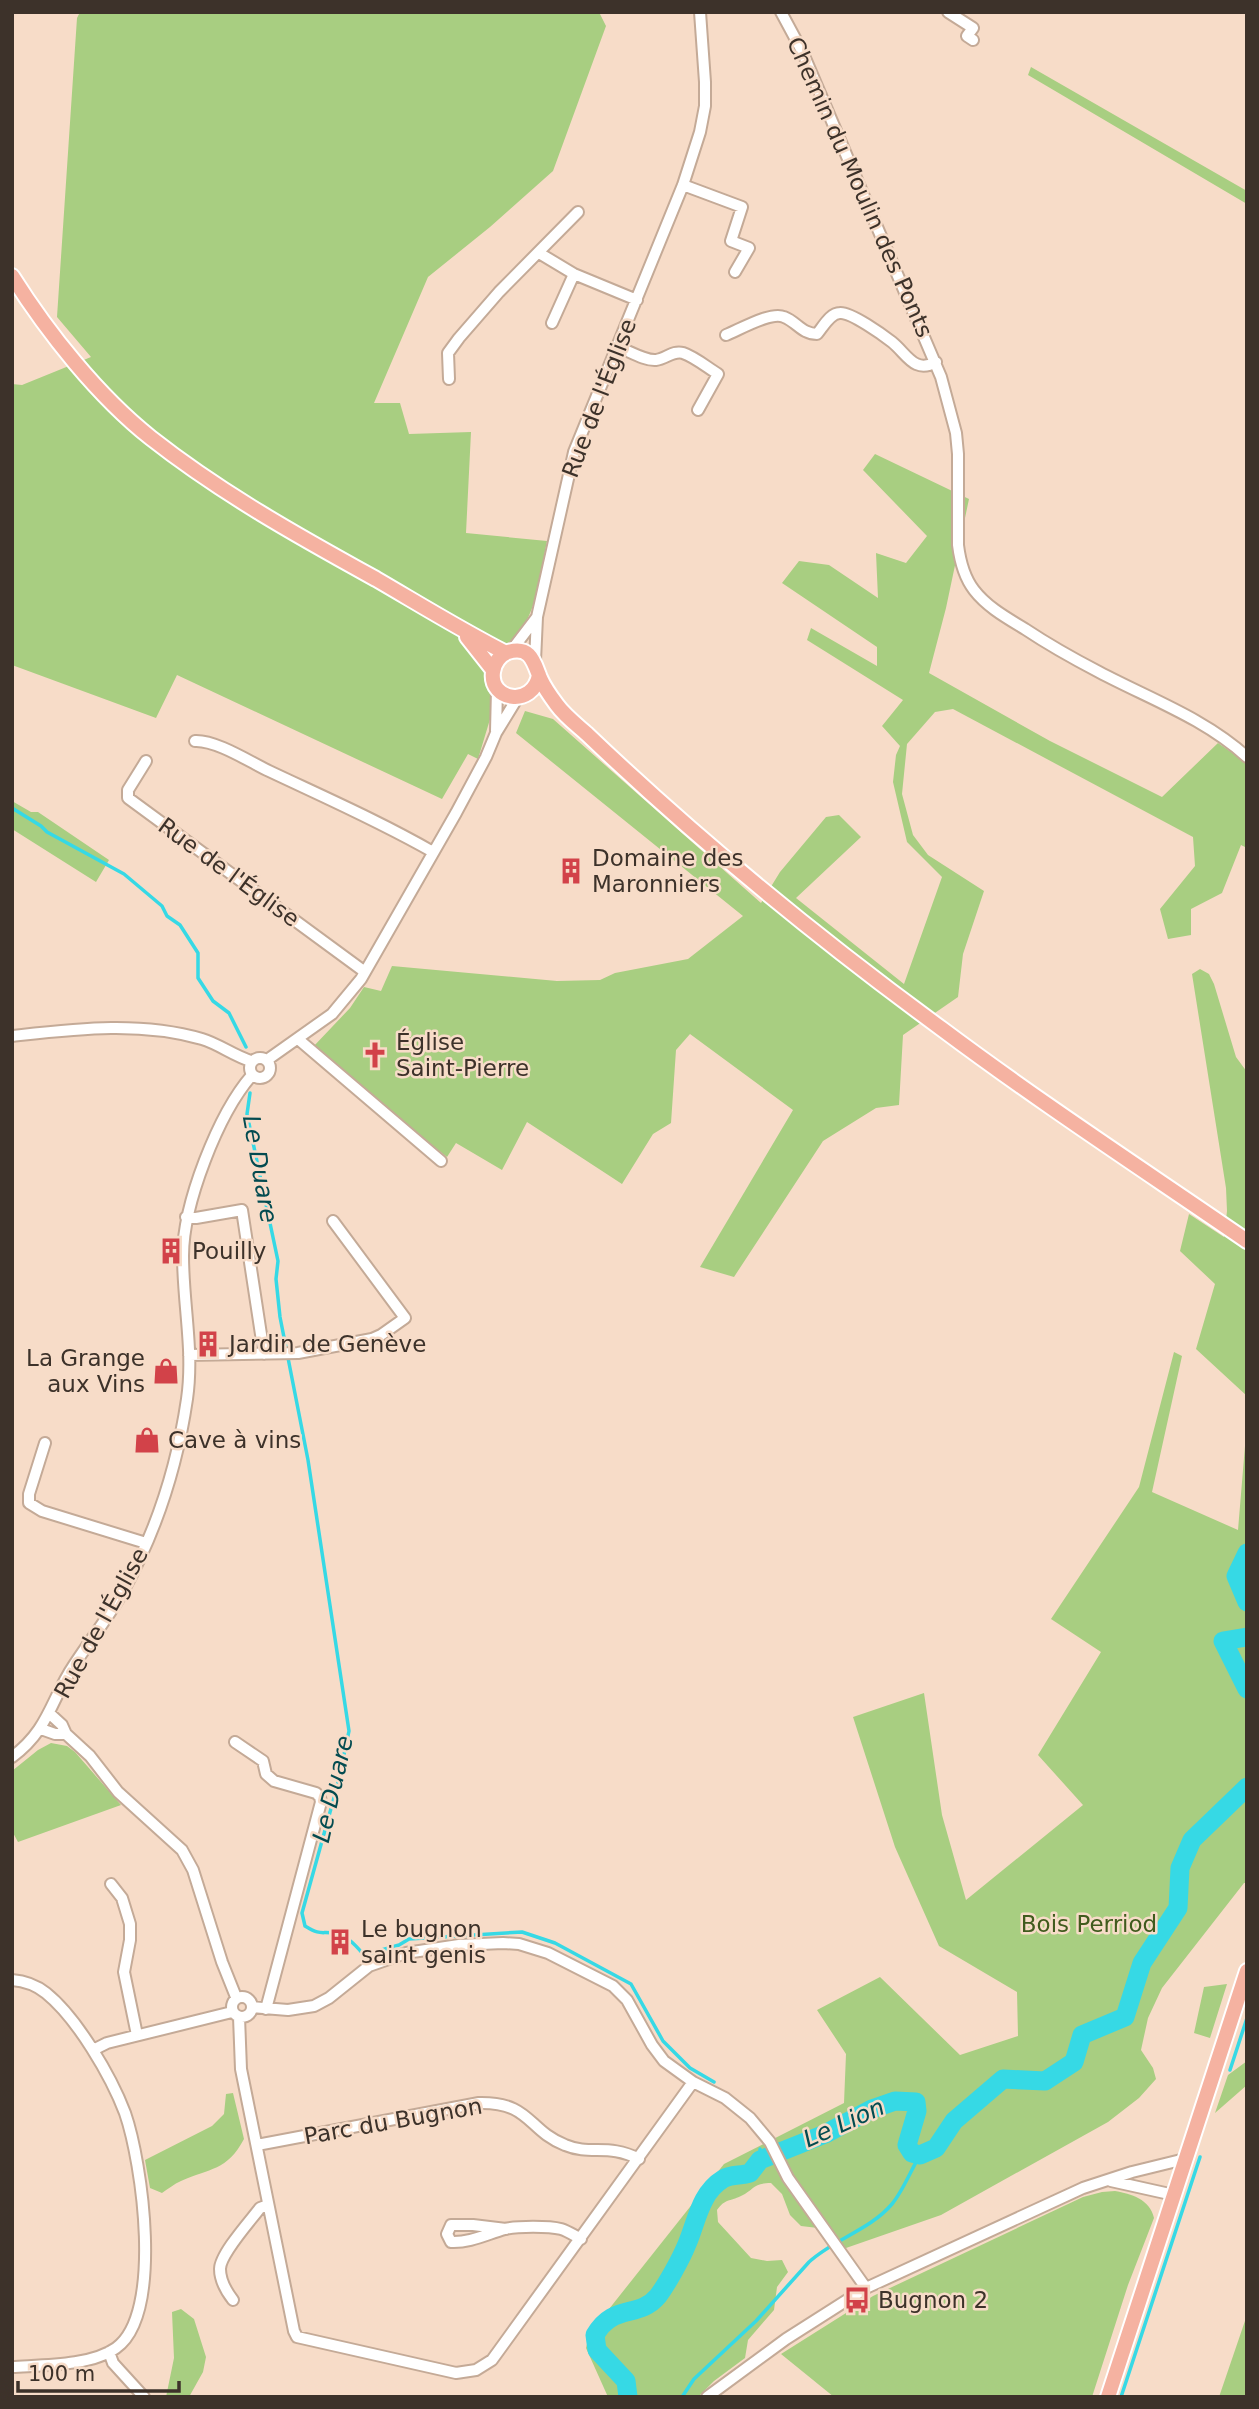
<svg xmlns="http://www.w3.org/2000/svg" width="1259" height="2409" font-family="'DejaVu Sans',sans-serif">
	<rect width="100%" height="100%" fill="#f7dcc8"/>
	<path fill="#a8ce81" d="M80,12H599L606,26L553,171L490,227L428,277L374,403H400L409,434L471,432L466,533L547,541C540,575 537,626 504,646L496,644L481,660L486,669V683L494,706L478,759L468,754L442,799L177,675L156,718L12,665V384L22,385L91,357L57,317L77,18Z
		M1031,67L1247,191V204L1028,75Z
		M875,454L969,499L946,608L929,673L1050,741L1162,797L1218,743L1247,763V848L1241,845L1222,893L1191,909V935L1168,939L1160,909L1195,866L1193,837L953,709L935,712L907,744L902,794L913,835L928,855L984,891L963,954L958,997L903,1035L899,1105L876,1108L823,1141L734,1277L700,1267L793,1110L690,1034L676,1050L671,1123L653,1134L622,1184L527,1122L502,1170L456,1143L447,1157L337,1071L313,1047L350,1008L364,987L381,991L392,966L557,981L600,980L615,973L688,959L743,916L516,733L525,711L553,719L761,903L780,872L826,817L839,815L861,837L796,898L904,984L942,877L907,842L893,782L896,755L900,746L882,726L903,700L807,640L811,628L877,666V647L782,583L799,561L829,565L878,598L876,553L906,563L927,536L863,470Z
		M12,801L31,812H38L109,860L96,882L12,829Z
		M1200,969L1209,974L1214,984L1236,1057L1247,1072V1396L1196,1349L1215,1284L1180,1251L1189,1214L1224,1237L1227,1211L1226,1188L1192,974Z
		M1174,1352L1182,1356L1152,1492L1238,1530L1247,1422V1883H1244L1162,1988L1148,2018L1141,2050L1153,2068L1156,2079L1139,2098L1108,2122L941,2215L846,2248L837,2257L818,2228L801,2226L790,2215L782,2194L771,2183C753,2183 755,2189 741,2196C729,2202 726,2198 717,2210L718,2222L751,2258L767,2261L782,2260L788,2272L777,2287L774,2310L748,2340L745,2358L714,2381L698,2397H608L586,2348L590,2333L724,2164L844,2103L846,2054L817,2010L880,1977L960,2055L1018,2036L1017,1992L939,1946L895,1847L853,1717L924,1693L942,1815L966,1900L1083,1805L1038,1755L1101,1652L1051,1619L1139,1487Z
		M51,1743L67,1746L75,1752L121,1805L18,1842L12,1831V1771L38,1750Z
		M1227,1984L1210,2038L1194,2033L1204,1987Z
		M1247,2061V2085L1215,2113L1228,2075Z
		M233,2093L244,2139C227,2171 210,2168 181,2181C174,2184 168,2189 162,2193L150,2188L145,2160L212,2126L224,2114L226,2094Z
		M1115,2191C1131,2194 1150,2199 1154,2218L1128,2285L1092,2397H834L781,2354L873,2296L1083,2197L1102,2192Z
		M181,2309L194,2319L206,2357L203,2372L189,2397H166L174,2358L172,2312Z
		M1247,2315V2397H1219Z"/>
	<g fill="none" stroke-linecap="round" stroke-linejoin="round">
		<path stroke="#36d9e5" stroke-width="3.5" d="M12,808L41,826L47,832L124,874L162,906L167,916L180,925L198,953V978L213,1001L229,1013L246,1047
			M250,1093L247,1114L278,1261L276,1279L280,1317L308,1460L349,1731L337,1787L302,1913L305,1926C323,1937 321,1930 337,1934C349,1937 356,1946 364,1955L399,1945L409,1939L522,1932L555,1943L631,1984L663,2041L690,2068L714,2082
			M1230,2070L1247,2018
			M760,2149V2160
			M682,2397L694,2379L756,2321L809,2262C834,2239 870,2230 892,2204C903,2191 911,2170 920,2155
			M1121,2397L1200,2157"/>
		<path stroke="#36d9e5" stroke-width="19" d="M1247,1553L1236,1576L1247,1602
			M1247,1637L1223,1641L1247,1689
			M628,2397L626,2381L597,2350L595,2335C613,2303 639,2319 658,2296C667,2284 681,2259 687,2244C697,2221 700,2193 723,2179C731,2174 741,2176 750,2173L760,2160L825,2134L872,2109L895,2101L916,2102L917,2111L907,2145L912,2153L920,2155L936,2148L954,2121L1003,2079L1045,2081L1074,2062L1082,2035L1125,2017L1142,1963L1178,1908L1180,1868L1192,1840L1247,1787"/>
		<g stroke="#c4aa97" stroke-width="14">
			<path id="minor" d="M781,12L802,51L941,377L956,433L958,454V545C960,561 964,577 974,590C987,607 1007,618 1025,629C1049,645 1074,659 1099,672C1150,699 1204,718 1247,757
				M948,12L973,28L967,36L973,40
				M683,185L742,207L731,241L749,248L735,272
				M539,253L574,274L637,300
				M552,323L574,274
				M726,335C739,330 771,311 784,317C797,322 802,334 817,334C823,327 830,313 840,313C851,312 883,335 892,342C907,354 914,374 936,362
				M618,347C629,351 645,361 656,360C666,359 673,350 683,353C695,357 708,368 718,374L698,410
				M449,379L448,353L459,338L499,292L578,212
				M511,651L537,617
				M535,661L537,617L574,452L683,185L700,132L705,106V82L700,12
				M496,731L497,689
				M195,741C216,740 250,762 269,771C324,797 381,822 433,852
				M146,761L128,790V798L365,972
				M12,1036C76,1029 139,1021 202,1039C219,1044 234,1056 251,1061
				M298,1039L441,1161
				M250 1068a10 10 0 1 1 20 0a10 10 0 1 1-20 0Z
				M267,1060L332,1014L361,979L456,813L486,757L496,733L518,697
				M186,1217L196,1218L242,1210L264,1354
				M189,1355L298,1353L372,1339L381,1335L405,1318L333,1221
				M45,1443L29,1494V1503L42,1511L146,1543
				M50,1714L62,1725L66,1734L90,1756L118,1792L182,1850L193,1870L222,1962L236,1997
				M41,1729L55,1734H66
				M235,1742L263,1761L266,1774L274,1781L316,1793L320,1797L321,1802L266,2009
				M12,1757C49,1730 51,1699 74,1665C89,1642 107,1619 121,1595C155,1535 177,1467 187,1399C194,1351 183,1304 183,1256C183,1204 218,1114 252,1075
				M111,1884L122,1898L130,1924V1940L124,1972L137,2035
				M12,1980C25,1981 36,1985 46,1993C77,2018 111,2076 125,2113C142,2162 164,2314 116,2348C91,2366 42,2365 12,2367
				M232 2007a10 10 0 1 1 20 0a10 10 0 1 1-20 0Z
				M252,2007L288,2010L314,2006L329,1998L369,1966L406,1953L459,1945L503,1943L519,1944L548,1953L613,1986L627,2000L652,2045L664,2061L693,2082L725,2098L750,2118L770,2142L788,2178L866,2288
				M239,2017L241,2069L294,2331L297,2337L456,2373L476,2370L492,2360L693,2082
				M93,2050L107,2043L232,2012
				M257,2145L479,2103C531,2102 527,2130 565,2145C591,2156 608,2143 639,2159
				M1111,2181L1174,2195
				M506,2229L473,2225H451L447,2234L451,2242C470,2243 487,2234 505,2229C517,2226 549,2226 561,2229C568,2231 575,2236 581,2239
				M233,2300C226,2291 220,2281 220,2269C220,2254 251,2220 260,2208L268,2205
				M109,2352L113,2363L144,2397
				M707,2397L786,2339L866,2288L1083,2188L1132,2172L1185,2159"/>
		</g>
		<g stroke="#fff" stroke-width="18">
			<path id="major" d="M12,276C48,333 98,396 151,438C221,493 298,536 376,579C419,604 461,630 506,653
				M467,637L493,670
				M539,675C533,708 489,701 493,672C494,663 500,655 508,652C531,645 534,663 540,678C544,687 551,697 557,705C565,716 577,725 587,734C698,840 818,938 942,1029C1041,1103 1145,1171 1247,1241
				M1108,2397L1247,1971"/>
		</g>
		<use href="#minor" stroke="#fff" stroke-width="10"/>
		<use href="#major" stroke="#f5b2a1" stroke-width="14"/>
	</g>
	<defs>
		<g id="building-bare" transform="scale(2.1)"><path d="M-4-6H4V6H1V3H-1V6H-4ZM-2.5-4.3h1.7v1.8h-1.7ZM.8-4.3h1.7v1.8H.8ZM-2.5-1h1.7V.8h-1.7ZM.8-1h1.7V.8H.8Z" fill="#d24249" stroke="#f7dcc8" stroke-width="2.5" paint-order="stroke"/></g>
		<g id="church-bare" transform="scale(2.1)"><path d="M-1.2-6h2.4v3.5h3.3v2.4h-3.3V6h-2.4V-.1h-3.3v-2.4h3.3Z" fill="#d24249" stroke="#f7dcc8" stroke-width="2.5" paint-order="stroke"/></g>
		<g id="shop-bare" transform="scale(2.1)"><path d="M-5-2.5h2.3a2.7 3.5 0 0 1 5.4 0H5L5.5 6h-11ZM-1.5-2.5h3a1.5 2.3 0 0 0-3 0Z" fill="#d24249" stroke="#f7dcc8" stroke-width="2.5" paint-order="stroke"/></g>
		<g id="bus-bare" transform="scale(2.1)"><path d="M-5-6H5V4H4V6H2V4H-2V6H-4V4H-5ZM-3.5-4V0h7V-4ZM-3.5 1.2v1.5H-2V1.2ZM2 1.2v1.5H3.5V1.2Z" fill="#d24249" stroke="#f7dcc8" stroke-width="2.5" paint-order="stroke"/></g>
	</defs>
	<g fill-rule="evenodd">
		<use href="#building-bare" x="571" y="871"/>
		<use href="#church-bare" x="375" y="1055"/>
		<use href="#building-bare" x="171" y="1251"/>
		<use href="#building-bare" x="208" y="1344"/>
		<use href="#shop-bare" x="166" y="1371"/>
		<use href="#shop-bare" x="147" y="1440"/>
		<use href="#building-bare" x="340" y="1942"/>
		<use href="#bus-bare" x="857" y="2300"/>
	</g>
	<g text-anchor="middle" stroke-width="5" stroke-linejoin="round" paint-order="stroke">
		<g font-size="23" fill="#3d322a" stroke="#f7dcc8">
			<text transform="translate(860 187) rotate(66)" y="8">Chemin du Moulin des Ponts</text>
			<text transform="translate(599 398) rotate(-69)" y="8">Rue de l'Église</text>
			<text transform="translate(229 872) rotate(36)" y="8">Rue de l'Église</text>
			<text transform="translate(101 1623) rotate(-61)" y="8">Rue de l'Église</text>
			<text transform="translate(393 2121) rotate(-10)" y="8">Parc du Bugnon</text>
		</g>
		<g font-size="23" fill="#3d322a" stroke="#f7dcc8" text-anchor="start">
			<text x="592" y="866">Domaine des<tspan x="592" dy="26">Maronniers</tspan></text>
			<text x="396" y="1050">Église<tspan x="396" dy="26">Saint-Pierre</tspan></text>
			<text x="192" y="1259">Pouilly</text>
			<text x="229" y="1352">Jardin de Genève</text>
			<text x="145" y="1366" text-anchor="end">La Grange<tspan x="145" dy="26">aux Vins</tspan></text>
			<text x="168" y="1448">Cave à vins</text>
			<text x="361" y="1937">Le bugnon<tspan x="361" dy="26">saint genis</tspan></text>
			<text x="878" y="2308">Bugnon 2</text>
		</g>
		<g font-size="23" fill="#405b1d" stroke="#f7dcc8">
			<text x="1089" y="1932">Bois Perriod</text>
		</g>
		<g font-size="24" font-style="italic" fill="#034b50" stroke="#f7dcc8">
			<text transform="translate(260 1169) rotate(80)" y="8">Le Duare</text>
			<text transform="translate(333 1789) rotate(-77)" y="8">Le Duare</text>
			<text transform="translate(844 2123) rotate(-24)" y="8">Le Lion</text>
		</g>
	</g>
	<rect width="1259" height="2409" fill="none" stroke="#3d322a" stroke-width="28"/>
	<path d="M18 2381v10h161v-10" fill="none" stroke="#3d322a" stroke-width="3.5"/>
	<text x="28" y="2381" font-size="21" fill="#3d322a" stroke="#f7dcc8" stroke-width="5" paint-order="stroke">100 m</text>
</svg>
